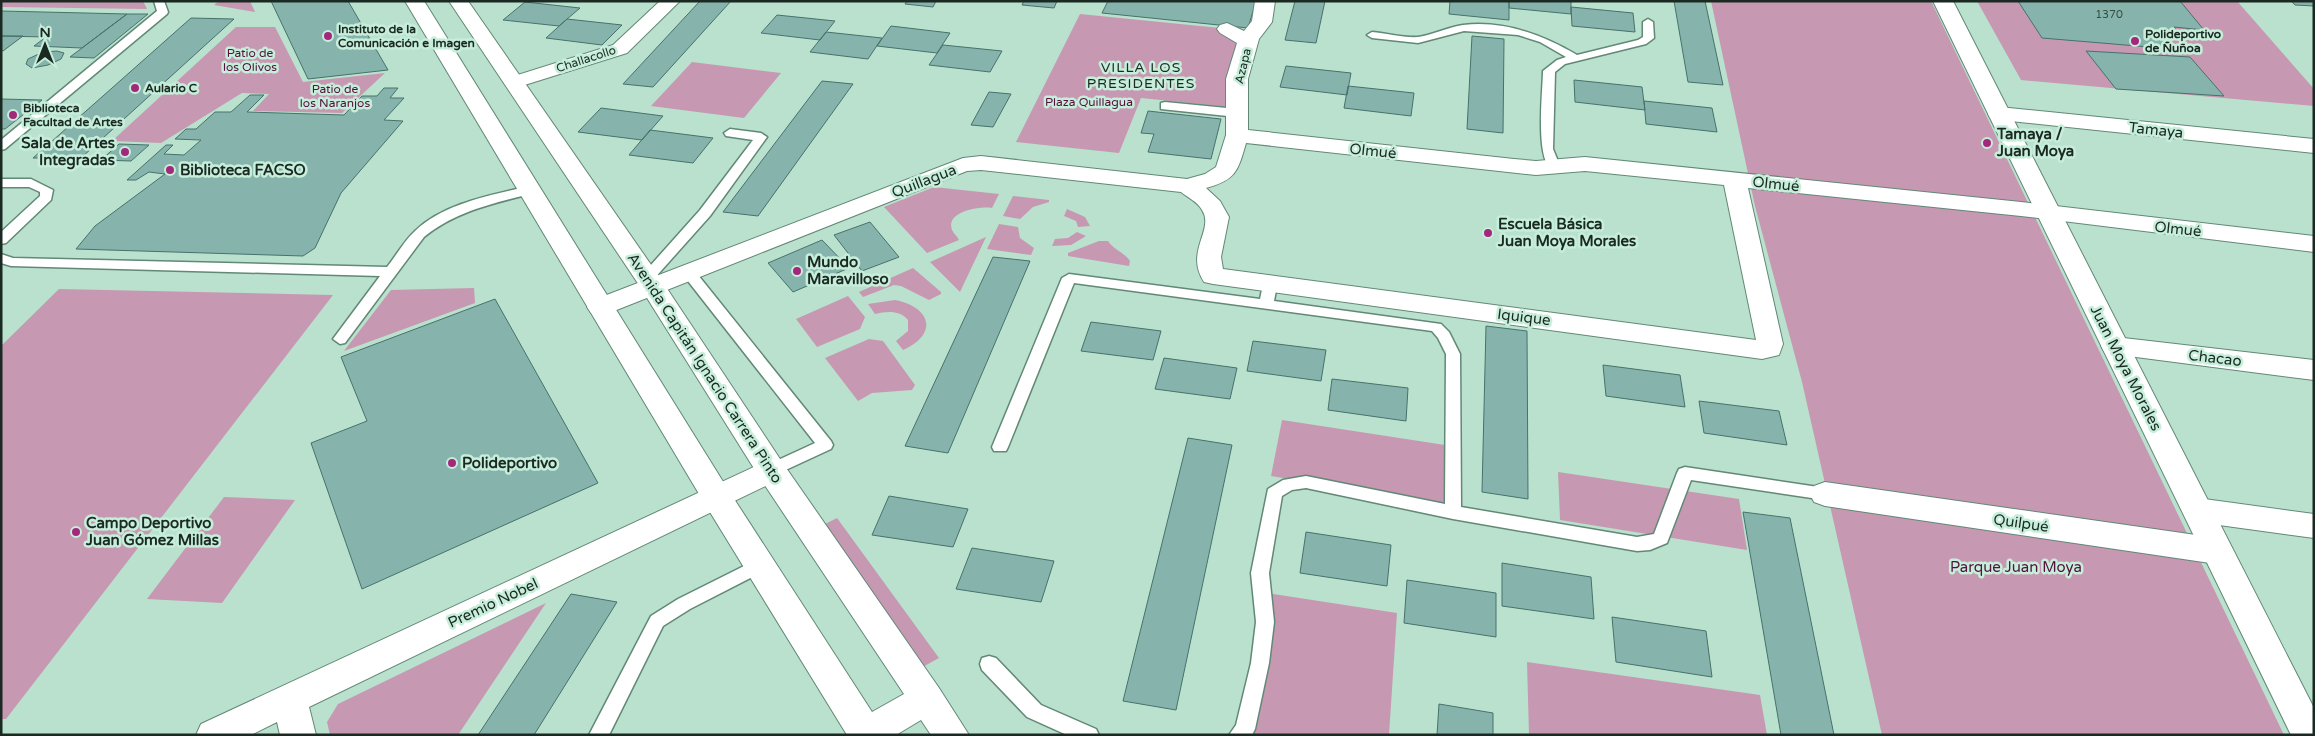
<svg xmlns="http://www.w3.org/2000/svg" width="2315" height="736" font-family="'Varela Round',sans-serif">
	<rect width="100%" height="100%" fill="#b9e1cd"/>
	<path fill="#c798b2" d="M1,1H143L147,9L1,7Z
		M219,1H250L255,12L214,5Z
		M1711,1H1931L2284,735H1882L1802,382L1755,206Z
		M1977,1H2237L2314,89V106L2021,80Z
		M1080,14L1220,28L1244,44L1230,107L1141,98L1119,153L1016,142Z
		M236,27H275L303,82L385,73L342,113L253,111L269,94L242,93L161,143L112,141Z
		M692,62L781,73L744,118L651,106Z
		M934,187L999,194L992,208C981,206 945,211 952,230C954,234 957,236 959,240L927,253L884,207Z
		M1013,196L1049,200V202L1033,207L1020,219L1003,216Z
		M1067,209L1085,217L1090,226L1078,227L1076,221L1064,216Z
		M999,224L1018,227L1020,238L1034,248L1031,255L987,249Z
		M1077,232L1086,236L1071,245L1052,246L1055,239L1068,238Z
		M986,237L960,292L930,262Z
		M1099,241H1108C1114,250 1125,253 1130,261L1129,266L1068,256V253Z
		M913,268L941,292V294L929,300L901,286L894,285L863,297L859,292Z
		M474,288L475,303L344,351L391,290Z
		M59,289L333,295L6,719H1V346Z
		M848,296L865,317L860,329L817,347L796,319Z
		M895,300C931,307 939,334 903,350L896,341L908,331V320C900,310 887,311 875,314L868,304Z
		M869,339L883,341L915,385L912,390L872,393L858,401L825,358Z
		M1282,420L1458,447L1454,506L1271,476Z
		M1558,472L1739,499L1747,550L1560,520Z
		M224,497L295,500L222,603L147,599Z
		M837,518L939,658L919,669L819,527Z
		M1261,592L1397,613L1389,735H1238Z
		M546,603L458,735H330L327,722L338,704Z
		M1527,662L1760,695L1767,735H1529Z"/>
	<path fill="#86b4ac" stroke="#46726b" d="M271,1H348L388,70L308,79Z
		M700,1H731L653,87L623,84Z
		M907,1H936L933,7L905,4Z
		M1024,1H1057L1054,8L1022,5Z
		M1108,1H1256L1248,28L1102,13Z
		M1295,1H1325L1316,43L1285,40Z
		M1450,1H1509V20L1449,14Z
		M1509,1H1571V14L1509,8Z
		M1674,1H1705L1723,85L1688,82Z
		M2018,1H2180L2204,30L2174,27L2184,40L2165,39L2173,49L2042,38Z
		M2291,1H2314V6L2295,5Z
		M525,2L580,8L559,26L503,20Z
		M1571,7L1633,13L1635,32L1572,26Z
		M1,11L127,14L82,48L34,46L46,37L1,36Z
		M127,14H148L94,58L70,57Z
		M777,15L835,21L820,40L761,33Z
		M191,18L234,19L81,158H33Z
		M567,19L622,25L602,45L546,38Z
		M891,26L950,33L937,53L877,46Z
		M826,32L882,38L868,59L810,52Z
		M1,36H23L3,51L1,50Z
		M1472,36L1504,39L1503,133L1467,129Z
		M943,45L1002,51L990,72L929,65Z
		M57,51L64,53L61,59L48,65L32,68L26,64L28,59L43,52Z
		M2086,51L2190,57L2224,96L2116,89Z
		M1286,66L1351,73L1347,95L1280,87Z
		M1574,80L1642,87L1645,110L1575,102Z
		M822,81L853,84L758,216L723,212Z
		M1348,86L1414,93L1411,116L1344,108Z
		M384,88H398L390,98H404L384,120L403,121L341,193L315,248L303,256L76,249L95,226L165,174L149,172L136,180H127L166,145H173L164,154L184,155L201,140L175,139L186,129H196L215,112H231L250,95H264L247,112L344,115L362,96H377Z
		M989,92L1011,94L993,127L971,125Z
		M1,99L42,100L5,129H1Z
		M1644,101L1712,108L1717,132L1646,124Z
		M601,108L663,116L642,140L578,132Z
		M1148,111L1221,119L1211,159L1148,152L1154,134L1141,133Z
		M650,130L713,138L693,163L629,155Z
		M119,144L149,145L131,161L101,160Z
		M870,222L899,257L862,271L834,235Z
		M822,240L849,268L793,292L768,263Z
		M993,257L1030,261L948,453L905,446Z
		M495,299L598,483L362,589L311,443L367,421L341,357Z
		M1091,322L1161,331L1153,360L1081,351Z
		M1486,326L1527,331L1528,499L1482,492Z
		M1253,341L1326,350L1321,381L1247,371Z
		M1164,358L1237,368L1230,399L1155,389Z
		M1603,365L1680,375L1685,407L1606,396Z
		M1332,379L1408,388L1406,421L1328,410Z
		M1699,401L1779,411L1787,445L1704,433Z
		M1188,438L1232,445L1176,710L1123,701Z
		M889,496L968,509L953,547L872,535Z
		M1743,512L1790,518L1834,735H1781Z
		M1306,532L1391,545L1387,586L1300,573Z
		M972,548L1054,561L1041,602L956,589Z
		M1502,563L1591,577L1594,619L1502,606Z
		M1407,580L1496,593V637L1404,623Z
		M571,594L617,602L534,735H478Z
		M1612,617L1706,631L1712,677L1616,662Z
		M1439,704L1493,713V735H1437Z"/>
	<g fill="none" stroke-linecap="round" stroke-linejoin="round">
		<g stroke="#628876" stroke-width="3">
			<path id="service" d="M154,1H164L168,12L167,14L5,149L1,150V140L157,11Z
				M1648,19L1653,22L1654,38L1646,44L1565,64L1555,72L1553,149L1560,166L1554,170C1534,165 1543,89 1543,71L1557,60L1566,57L1540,42L1518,35L1464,31L1418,43L1372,38L1367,35L1372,32C1386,33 1404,38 1418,37C1433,35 1448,27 1463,25C1504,20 1543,35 1577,55L1638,40L1643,37V22Z
				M1165,102L1237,109L1243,113L1237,117L1161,109V103Z
				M730,129L761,133L767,137L710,216L652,281H642L640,278L642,275L700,210L753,140L726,136L724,133Z
				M1,179H31L53,190L51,200L6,243L1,244V232L40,196V192L29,187H1Z
				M529,186L534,187L535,190L534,193C495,203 456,211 424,237L345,343L340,344L333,339L380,276L11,266L1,263V254L13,258L387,267C396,256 404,241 415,231C444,203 492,195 529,186Z
				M689,269L694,270L831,441L833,445L831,449L777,474L771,476L765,474L763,470L765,466L815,443L684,276L682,273Z
				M1069,274L1260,299L1263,285L1270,280L1277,285L1274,301L1441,324L1449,332L1460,354L1461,507L1637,537L1654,534L1677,473L1679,469L1685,467L1825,488L1831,490L1833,494L1831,498L1825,500L1691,480L1667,543L1650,550L1637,551L1453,519L1306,488L1292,490L1282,496L1269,573L1274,622L1269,663L1255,729L1252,735H1229L1236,725L1251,663L1256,622L1251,573L1268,489L1283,480L1306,476L1445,504L1446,354L1438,338L1432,331L1074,283L1008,447L1006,451H994L992,447L1062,278Z
				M760,558L766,560L769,565L766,570L690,609L663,626L609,735H589L651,616L678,599Z
				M989,656L996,658L1041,705L1096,729L1099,735H1067L1027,717L982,670L980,664L982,658Z"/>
		</g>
		<g stroke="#628876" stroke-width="2">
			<path id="minor" d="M660,1H680L627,53L515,88L508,86L504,82L508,78L613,45Z
				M1255,1H1275L1272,22L1259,39L1248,79V130L1514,159L1536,161L1585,157L2021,202L2314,236V252L2021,216L1748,188L1783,344L1779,355L1762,359L1213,284L1204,282C1184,251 1215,230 1202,210C1198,202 1187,197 1181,192L981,170L967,171L609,313L600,316L591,313L587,307L591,301L963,158L981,156L1187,179L1205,174L1216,167L1226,135V79L1237,43L1220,33L1217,29L1220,25L1227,23L1244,31L1252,21ZM1246,143L1536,175L1585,171L1724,185L1756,340L1223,269L1221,257L1229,217L1220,201L1206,188C1236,180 1238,171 1246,143Z
				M1999,107L2314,139V153L1991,119L1988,114L1991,109Z
				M2115,337L2314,360V380L2105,353L2101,346L2105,339Z
				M771,459L782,462L786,470L782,478L309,707L316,735H280L277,722L251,735H196L201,724Z
				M1825,482L2217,538L2228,542L2233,551L2228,560L2217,564L1825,506L1814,502L1810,494L1814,486Z
				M2197,498L2314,514V538L2197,522L2186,518L2182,510L2186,502Z"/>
		</g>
		<g stroke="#628876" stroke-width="2">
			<path id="tertiary" d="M405,1H424L727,488L872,712L904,694L760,478L637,282L449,1H468L656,272L782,462L939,688L969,735H931L921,720L896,735H847L705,504Z
				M1933,1H1953L2314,708V735H2291Z"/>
		</g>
		<use href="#service" fill="#fff" fill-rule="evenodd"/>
		<use href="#minor" fill="#fff" fill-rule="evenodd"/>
		<use href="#tertiary" fill="#fff" fill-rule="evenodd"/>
	</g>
	<g fill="#a3287c" stroke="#c6eeda" stroke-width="2">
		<circle cx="328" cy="36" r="5"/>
		<circle cx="2135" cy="41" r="5"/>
		<circle cx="135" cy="88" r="5"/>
		<circle cx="13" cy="115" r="5"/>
		<circle cx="1987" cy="143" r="5"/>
		<circle cx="125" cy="152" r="5"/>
		<circle cx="170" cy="170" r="5"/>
		<circle cx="1488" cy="233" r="5"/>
		<circle cx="797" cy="271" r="5"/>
		<circle cx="452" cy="463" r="5"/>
		<circle cx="76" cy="532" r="5"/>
	</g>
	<g text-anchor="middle" stroke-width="5" stroke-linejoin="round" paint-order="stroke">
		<g font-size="11" fill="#354c44">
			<text x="2109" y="18">1370</text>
		</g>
		<g font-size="12" font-weight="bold" fill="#1a2922" stroke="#c6eeda" text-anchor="start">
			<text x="338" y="33">Instituto de la<tspan x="338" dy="14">Comunicación e Imagen</tspan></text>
			<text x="2145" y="38">Polideportivo<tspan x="2145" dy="14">de Ñuñoa</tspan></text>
			<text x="145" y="92">Aulario C</text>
			<text x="23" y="112">Biblioteca<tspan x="23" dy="14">Facultad de Artes</tspan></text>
		</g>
		<g font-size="12" fill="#54103e" stroke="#c6eeda">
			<text x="250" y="57">Patio de<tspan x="250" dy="14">los Olivos</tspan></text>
			<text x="335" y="93">Patio de<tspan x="335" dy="14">los Naranjos</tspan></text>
			<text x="1089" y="106">Plaza Quillagua</text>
		</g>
		<g font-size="12" fill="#1a2922" stroke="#c6eeda">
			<text transform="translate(586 59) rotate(-18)" y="4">Challacollo</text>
			<text transform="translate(1243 66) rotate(-77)" y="4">Azapa</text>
		</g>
		<g font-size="14" letter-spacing="1" fill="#1a2922" stroke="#c6eeda">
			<text x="1141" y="72">VILLA LOS<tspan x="1141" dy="16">PRESIDENTES</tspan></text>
		</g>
		<g font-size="15" fill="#1a2922" stroke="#c6eeda">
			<text transform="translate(2156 130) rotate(6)" y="5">Tamaya</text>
			<text transform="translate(1373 151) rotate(6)" y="5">Olmué</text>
			<text transform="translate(924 181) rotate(-21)" y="5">Quillagua</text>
			<text transform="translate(1776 184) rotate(6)" y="5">Olmué</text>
			<text transform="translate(2178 229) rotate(6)" y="5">Olmué</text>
			<text transform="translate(1524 317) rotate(7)" y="5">Iquique</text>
			<text transform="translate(2215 358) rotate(7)" y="5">Chacao</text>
			<text transform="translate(705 368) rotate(57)" y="5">Avenida Capitán Ignacio Carrera Pinto</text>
			<text transform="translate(2126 368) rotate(63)" y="5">Juan Moya Morales</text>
			<text transform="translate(2021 523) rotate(8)" y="5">Quilpué</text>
			<text transform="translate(493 603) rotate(-25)" y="5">Premio Nobel</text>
		</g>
		<g font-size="15" font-weight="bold" fill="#1a2922" stroke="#c6eeda" text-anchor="start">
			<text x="1997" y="139">Tamaya /<tspan x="1997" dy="17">Juan Moya</tspan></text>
			<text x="115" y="148" text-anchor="end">Sala de Artes<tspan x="115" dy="17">Integradas</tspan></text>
			<text x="180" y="175">Biblioteca FACSO</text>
			<text x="1498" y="229">Escuela Básica<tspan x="1498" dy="17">Juan Moya Morales</tspan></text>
			<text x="807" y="267">Mundo<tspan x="807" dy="17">Maravilloso</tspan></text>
			<text x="462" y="468">Polideportivo</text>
			<text x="86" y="528">Campo Deportivo<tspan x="86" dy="17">Juan Gómez Millas</tspan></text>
		</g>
		<g font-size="15" fill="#54103e" stroke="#c6eeda">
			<text x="2016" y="572">Parque Juan Moya</text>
		</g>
	</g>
	<rect width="2315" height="736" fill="none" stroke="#1a2922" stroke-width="5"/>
	<g transform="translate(45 45)" stroke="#c6eeda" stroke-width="4" paint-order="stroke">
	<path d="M0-4L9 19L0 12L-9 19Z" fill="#1a2922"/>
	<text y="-8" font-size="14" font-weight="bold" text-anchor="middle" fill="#1a2922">N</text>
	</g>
</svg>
